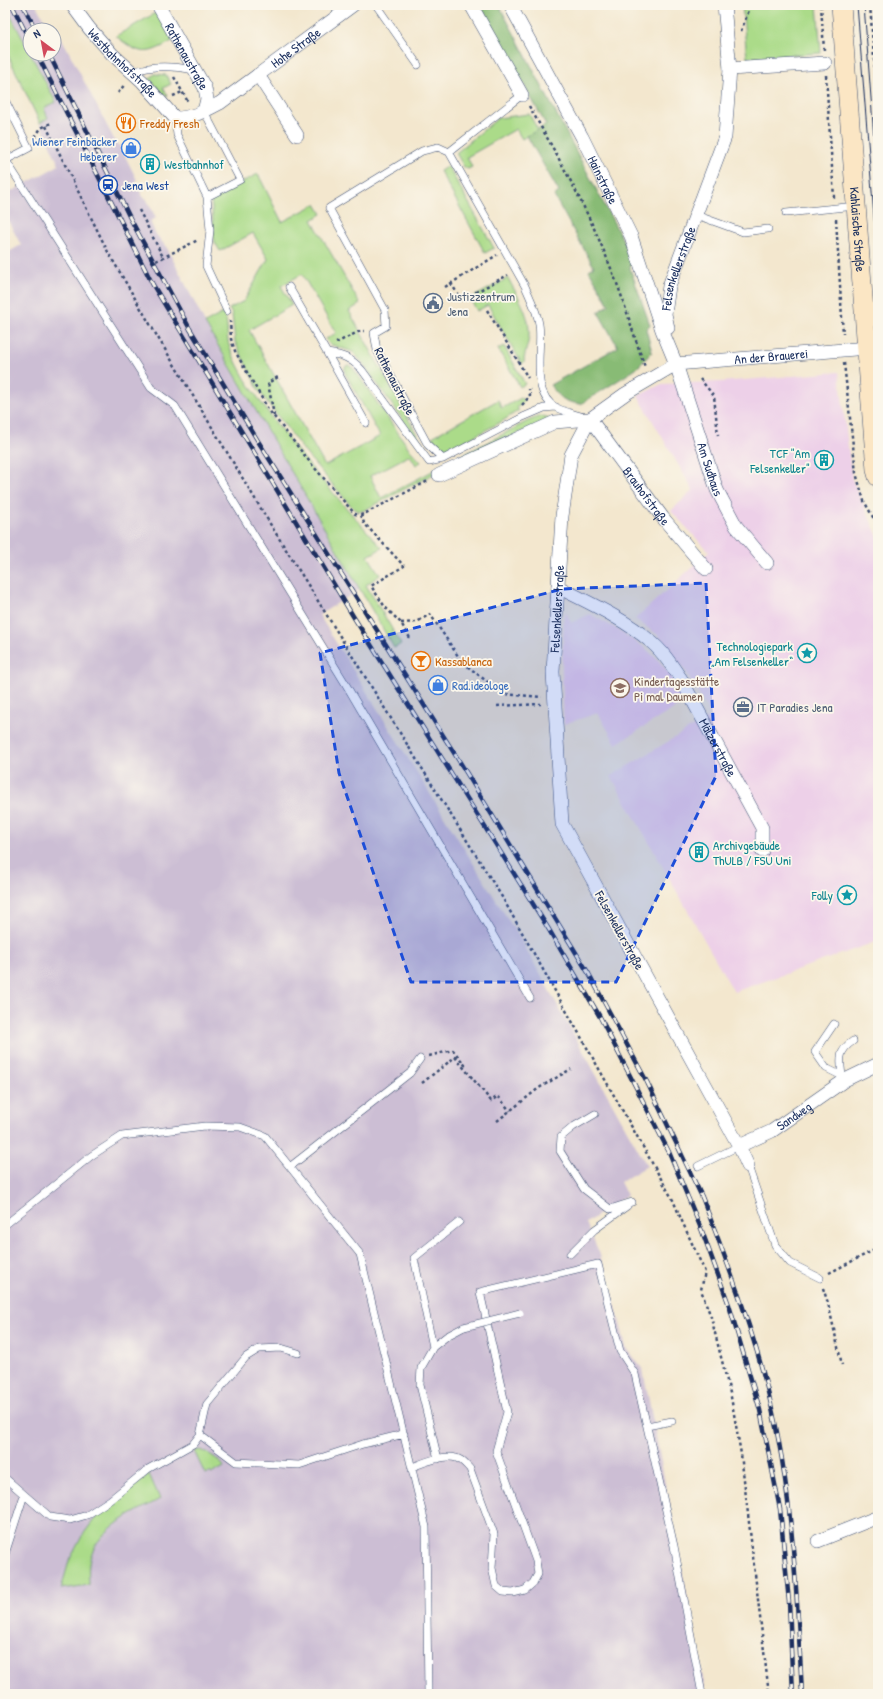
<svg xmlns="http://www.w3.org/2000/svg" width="883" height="1699" font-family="'Patrick Hand',sans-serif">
	<rect width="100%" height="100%" fill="#fbf7ec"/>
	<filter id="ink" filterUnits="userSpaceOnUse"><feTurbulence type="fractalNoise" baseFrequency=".025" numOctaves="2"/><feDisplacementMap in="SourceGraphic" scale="8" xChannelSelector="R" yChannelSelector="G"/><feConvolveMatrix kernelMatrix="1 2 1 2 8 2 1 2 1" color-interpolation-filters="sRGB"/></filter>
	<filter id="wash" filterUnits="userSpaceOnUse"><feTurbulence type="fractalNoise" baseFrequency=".012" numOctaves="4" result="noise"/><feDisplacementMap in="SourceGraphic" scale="16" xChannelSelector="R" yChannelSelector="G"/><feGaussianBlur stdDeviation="0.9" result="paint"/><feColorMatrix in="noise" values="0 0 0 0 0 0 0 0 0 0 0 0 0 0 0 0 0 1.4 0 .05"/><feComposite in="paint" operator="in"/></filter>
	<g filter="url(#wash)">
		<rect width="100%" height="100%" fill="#f3e7ce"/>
		<path fill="#edd0e8" d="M839,372L852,479L878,537V941L734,992L611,776L711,716L687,673L672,653L658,635L635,619L709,552L671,511L693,490L638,396L662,384L720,382Z
			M566,612L571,623L590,614L615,628L645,648L658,660L671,675L685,702L616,744L598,713L564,724L562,669L564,623Z"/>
		<path fill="#ccbed4" d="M6,5H36L50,30H30V52Z
			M57,29L117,145L119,144L137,180L135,182L144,199L146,198L156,218L150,221L155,233L167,248L205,323L360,589L319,615L524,945L647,1166L620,1182L627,1195L586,1223L599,1252L614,1300L626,1347L643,1370L706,1694H5V254L21,245L5,215V195L59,165L40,123L48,118L44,109L56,102L31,54H54V30Z"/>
		<path fill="#abdb89" stroke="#638574" d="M5,5L56,102L44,108L48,118L40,123L5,49Z
			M742,5H817L821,53L747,58Z
			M159,11L174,40C146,56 141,56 116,36Z
			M155,74L166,75L171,84L163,88L168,96L167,97L149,79Z
			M529,114L538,130L522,139L516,129L467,157L472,167L468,169L464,167L456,153L498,118Z
			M448,166L494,248L485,253L440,171Z
			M258,174L282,222L316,204L322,214L312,220L360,304L349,311L421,442L419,443L362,362L353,352L329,344L326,339L336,333L302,274L281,286L292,305L249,330L325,466L380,436L345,373V367L348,365L353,368L410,450L421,462L416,465L410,455L370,476L381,498L528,421C536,418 542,413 550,419L460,460L363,511H358L352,507L308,456L259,391L235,342L232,314L229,309L244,301L268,259L253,233L220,251L213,239L214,233L211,198Z
			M508,278C516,294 529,312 529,331C530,342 524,352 524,362L522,364L488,305L477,311L470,299Z
			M223,313C230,323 225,336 230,348C234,358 240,370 246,380C285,441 334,494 382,548L368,556L380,575L366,585L401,644L394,648L205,323Z
			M504,346L525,384L520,387L498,349Z
			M521,398L525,401L517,408L519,410L501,422L452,448C441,449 438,446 432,437L498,400L502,408Z
			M199,1450C206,1451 221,1460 224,1467L211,1474L210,1472L205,1474L194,1451Z
			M149,1474L160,1499C133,1514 94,1529 89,1564C88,1571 89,1578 89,1585L61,1589L69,1561L82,1536L93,1521Z"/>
		<path fill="#88bb75" stroke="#52756a" d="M480,5H499L633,259L630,268L650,325L646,329L652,352L636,369L581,404C564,402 561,399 550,385L618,347L598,312L609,305L589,270L594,267L554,196L559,192L527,136L546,125Z"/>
	</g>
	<g filter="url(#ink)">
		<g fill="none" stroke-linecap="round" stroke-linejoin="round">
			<g stroke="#3b4b6f" stroke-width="8">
				<path id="lane" d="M376,5L418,65
					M133,72C153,64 174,66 194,70
					M5,100L29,148L6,160
					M204,111L240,180L207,197
					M175,118L177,135L207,197L210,230L206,266L227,311
					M449,152L522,95
					M5,159L151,388L175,406L345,683L530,998
					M786,213L856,206
					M696,215L743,232L768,229
					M289,287L327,353C343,355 351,358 362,370L429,462L443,459
					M327,353L366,423
					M556,407L544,408L523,417L443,459L428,445L377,350L374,333L386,326L385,310L329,208L422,151L438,147L449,152L525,286C530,298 537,311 539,324C543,348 529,394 557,408C565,412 575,414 583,417
					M834,1024L815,1052L826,1068L842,1076L845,1080
					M842,1076C840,1059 838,1051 853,1041
					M595,1114L573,1127L561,1137L560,1151L584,1189L610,1209L632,1202
					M291,1166L410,1073L420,1059
					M698,1166L739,1146
					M748,1166L775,1245L790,1263L820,1278
					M5,1225L91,1156L122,1136L205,1126L240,1127L265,1136L360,1254L426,1527L428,1694
					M570,1254L594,1230L627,1206
					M433,1347L414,1258L459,1222
					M647,1426L672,1421
					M200,1435L207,1404L246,1357L259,1349L281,1348L298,1353
					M438,1459L420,1385L421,1368L433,1347L447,1336L464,1327
					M412,1467C423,1463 444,1454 456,1458C462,1459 466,1465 470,1469L494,1534L492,1568L496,1586L503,1592L513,1593L525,1590L533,1583L538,1574L536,1561L496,1451L507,1412L480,1292L598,1264L620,1351L635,1374L674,1546L702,1694
					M5,1478L50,1517L70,1520L87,1515L110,1500L148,1469L193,1444L200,1435L236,1462L299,1465L363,1444L404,1434
					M5,1554L24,1495"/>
			</g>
			<g stroke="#3b4b6f" stroke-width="14">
				<g id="street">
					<path id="s1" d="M72,5L89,28L112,54L142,81L175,118C193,118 205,111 220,103L353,5"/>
					<path id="s2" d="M158,5L205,88L207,99L204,111"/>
					<path d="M471,5L522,95"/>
					<path id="s3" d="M510,5L582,137L631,236L662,330L676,364L717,490L736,526L767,563"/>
					<path d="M730,69L825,63"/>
					<path d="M258,75L297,135"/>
					<path id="s4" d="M668,328L665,314L669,286L725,137L730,69L724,5"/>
					<path id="s5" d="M439,475L555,422L590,419L663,518L706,569"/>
					<path id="s6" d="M558,587C589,603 623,618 650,641C663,651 672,666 681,679L762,828V851"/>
					<path id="s7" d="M739,1146L772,1131L845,1080L878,1064"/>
					<path id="s8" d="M748,1166L739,1146L562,824L553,672L562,516L571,455L590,419L625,394L676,364L867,348"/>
					<path d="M818,1541L878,1517"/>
				</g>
			</g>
			<g stroke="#3b4b6f" stroke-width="20">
				<g id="secondary">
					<path id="s9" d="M841,5L876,470L878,477"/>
				</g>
			</g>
			<path stroke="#3b4b6f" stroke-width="2.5" stroke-dasharray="3 3" stroke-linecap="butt" d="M821,5L824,50
				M870,5L878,111
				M741,31L751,5
				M826,75L834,198
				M174,77L188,102
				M118,93L125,84
				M173,96L182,92
				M529,106C559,158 588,210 610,266C624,299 633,334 645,367
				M46,126L108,252L154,331L272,527L502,897L673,1200L681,1219L705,1272L701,1290L711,1317L731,1397L741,1454L769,1694
				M35,137L41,128L51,123
				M139,210L163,257
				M836,219L843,334
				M156,261L198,240
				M451,283L461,300L508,275
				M445,287L497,255
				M487,310L528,378
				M230,320L231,339L235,351L268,409L313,466L355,514L361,515L368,512L428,481
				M336,343L360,331H364
				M844,363L856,473L864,501L878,526
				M700,379L714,396L718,435
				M522,405L530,396L529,389
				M274,416L268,383L278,377L280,379
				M361,515L364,523L404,566L371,586L385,607L401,623L410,638
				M401,623L417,622L430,614L462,662L503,694L542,697
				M497,706L541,704
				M429,1056L453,1050L465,1065L463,1067
				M422,1083L455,1057L491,1101L498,1096L510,1111
				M497,1121L539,1088L571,1069
				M829,1273L878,1248
				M823,1288L828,1303L842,1365"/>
			<use href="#lane" stroke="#fff" stroke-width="7"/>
			<use href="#street" stroke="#fff" stroke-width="13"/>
			<use href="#secondary" stroke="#fbe6c4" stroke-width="19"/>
			<path stroke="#1b2f5e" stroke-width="1" d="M857,5L878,266
				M864,5L878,191"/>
			<g stroke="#1b2f5e" stroke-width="4.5">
				<path id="rail" d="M12,5L30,41
					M23,5L36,30
					M37,54L153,285L353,616L548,928L600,1017L669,1152L702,1231L729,1305L760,1410L780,1509L789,1602L793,1694
					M49,54L130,218L190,329L258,441L461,764L589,974L647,1082L702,1197L709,1215C732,1275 754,1334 769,1396C793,1493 797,1595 802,1694"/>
			</g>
			<use href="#rail" stroke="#fbf7ec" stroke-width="3" stroke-dasharray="9" stroke-linecap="butt"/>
			<g stroke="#3b4b6f" stroke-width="8" stroke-linecap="butt">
				<path id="lane-bridge" d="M464,1327L520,1313"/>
			</g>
			<use href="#lane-bridge" stroke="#fff" stroke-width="7"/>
		</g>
	</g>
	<path fill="#1d4ed8" fill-opacity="0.2" stroke="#1d4ed8" stroke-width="3" stroke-dasharray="8 5" stroke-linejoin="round" d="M706,583L716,776L616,982H411L339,773L320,653L562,589Z"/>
	<defs>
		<g id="restaurant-ring" transform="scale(1)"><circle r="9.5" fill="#fbf7ec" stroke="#e8710a" stroke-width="1.5"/><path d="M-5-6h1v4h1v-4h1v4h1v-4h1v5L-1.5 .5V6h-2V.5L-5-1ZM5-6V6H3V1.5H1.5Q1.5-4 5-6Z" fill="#e8710a"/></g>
		<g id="shop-ring" transform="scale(1)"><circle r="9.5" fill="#fbf7ec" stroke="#3f7fe0" stroke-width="1.5"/><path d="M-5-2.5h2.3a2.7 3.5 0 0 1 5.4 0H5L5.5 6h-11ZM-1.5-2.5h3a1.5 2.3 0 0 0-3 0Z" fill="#3f7fe0"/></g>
		<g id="building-ring" transform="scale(1)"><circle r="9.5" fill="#fbf7ec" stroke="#0f9aa8" stroke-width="1.5"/><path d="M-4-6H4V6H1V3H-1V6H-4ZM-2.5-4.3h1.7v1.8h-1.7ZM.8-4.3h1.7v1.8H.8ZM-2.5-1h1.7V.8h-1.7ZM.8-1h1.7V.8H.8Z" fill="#0f9aa8"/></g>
		<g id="station-ring" transform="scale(1)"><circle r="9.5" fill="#fbf7ec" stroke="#1a4fb4" stroke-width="1.5"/><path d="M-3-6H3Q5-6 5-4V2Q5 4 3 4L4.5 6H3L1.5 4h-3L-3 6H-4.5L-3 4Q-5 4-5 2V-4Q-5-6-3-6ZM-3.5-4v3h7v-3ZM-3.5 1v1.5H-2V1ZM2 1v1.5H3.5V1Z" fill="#1a4fb4"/></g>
		<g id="civic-ring" transform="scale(1)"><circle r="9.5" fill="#fbf7ec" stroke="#5c6f8a" stroke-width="1.5"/><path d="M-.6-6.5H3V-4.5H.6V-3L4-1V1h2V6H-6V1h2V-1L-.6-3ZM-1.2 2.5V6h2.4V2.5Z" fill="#5c6f8a"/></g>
		<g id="sight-ring" transform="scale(1)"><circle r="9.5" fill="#fbf7ec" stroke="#0f9aa8" stroke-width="1.5"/><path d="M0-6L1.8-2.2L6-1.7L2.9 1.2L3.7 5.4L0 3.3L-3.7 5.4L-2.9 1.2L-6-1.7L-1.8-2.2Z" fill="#0f9aa8"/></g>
		<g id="bar-ring" transform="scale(1)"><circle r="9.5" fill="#fbf7ec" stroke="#e8710a" stroke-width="1.5"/><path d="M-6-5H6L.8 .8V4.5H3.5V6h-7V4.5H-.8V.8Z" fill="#e8710a"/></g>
		<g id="school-ring" transform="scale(1)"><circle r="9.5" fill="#fbf7ec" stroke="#8d6e63" stroke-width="1.5"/><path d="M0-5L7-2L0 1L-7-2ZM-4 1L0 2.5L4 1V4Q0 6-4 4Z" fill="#8d6e63"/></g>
		<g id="office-ring" transform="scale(1)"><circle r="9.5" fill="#fbf7ec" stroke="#5c6f8a" stroke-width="1.5"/><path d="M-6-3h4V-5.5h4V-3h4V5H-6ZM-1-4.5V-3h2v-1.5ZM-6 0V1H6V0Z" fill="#5c6f8a"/></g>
	</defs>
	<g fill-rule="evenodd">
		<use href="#restaurant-ring" x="126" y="123"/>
		<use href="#shop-ring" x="131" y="148"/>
		<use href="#building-ring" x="150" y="164"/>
		<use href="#station-ring" x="108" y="185"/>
		<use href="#civic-ring" x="433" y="303"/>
		<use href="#building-ring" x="824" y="460"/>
		<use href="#sight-ring" x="807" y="653"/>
		<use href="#bar-ring" x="421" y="661"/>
		<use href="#shop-ring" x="438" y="685"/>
		<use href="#school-ring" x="620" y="688"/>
		<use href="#office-ring" x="743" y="707"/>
		<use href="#building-ring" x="699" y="852"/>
		<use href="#sight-ring" x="847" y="895"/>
	</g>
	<g text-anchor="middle" stroke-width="3.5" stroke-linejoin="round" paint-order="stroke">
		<g font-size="13" fill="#1b2f5e" stroke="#fbf7ec">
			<text dy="5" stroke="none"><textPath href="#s1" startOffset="295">Hohe Straße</textPath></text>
			<text dy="5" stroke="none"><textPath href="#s2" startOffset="59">Rathenaustraße</textPath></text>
			<text dy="5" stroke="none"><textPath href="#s1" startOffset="77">Westbahnhofstraße</textPath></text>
			<text dy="5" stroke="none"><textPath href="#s3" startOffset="198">Hainstraße</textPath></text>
			<text dy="5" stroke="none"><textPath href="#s9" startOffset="225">Kahlaische Straße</textPath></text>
			<text dy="5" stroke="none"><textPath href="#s4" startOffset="62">Felsenkellerstraße</textPath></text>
			<text dy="5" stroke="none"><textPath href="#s8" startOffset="998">An der Brauerei</textPath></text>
			<text transform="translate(395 381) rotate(63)" y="5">Rathenaustraße</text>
			<text dy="5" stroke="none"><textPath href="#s3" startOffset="507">Am Sudhaus</textPath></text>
			<text dy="5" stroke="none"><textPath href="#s5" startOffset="258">Brauhofstraße</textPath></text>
			<text dy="5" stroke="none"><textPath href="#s8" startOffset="605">Felsenkellerstraße</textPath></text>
			<text dy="5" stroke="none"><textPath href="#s6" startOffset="234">Mälzerstraße</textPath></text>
			<text transform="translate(620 930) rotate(61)" y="5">Felsenkellerstraße</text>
			<text dy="5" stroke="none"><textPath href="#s7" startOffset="63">Sandweg</textPath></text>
		</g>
		<g font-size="13" fill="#c56008" stroke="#fbf7ec" text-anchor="start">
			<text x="140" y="128">Freddy Fresh</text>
			<text x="435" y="666">Kassablanca</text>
		</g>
		<g font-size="13" fill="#366cbe" stroke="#fbf7ec" text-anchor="end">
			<text x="117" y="146">Wiener Feinbäcker<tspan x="117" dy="15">Heberer</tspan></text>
			<text x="452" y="690" text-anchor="start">Rad.ideologe</text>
		</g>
		<g font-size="13" fill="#0d838f" stroke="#fbf7ec" text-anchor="end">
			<text x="164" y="169" text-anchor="start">Westbahnhof</text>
			<text x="810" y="458">TCF "Am<tspan x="810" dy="15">Felsenkeller"</tspan></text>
			<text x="793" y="651">Technologiepark<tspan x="793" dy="15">„Am Felsenkeller“</tspan></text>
			<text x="713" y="850" text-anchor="start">Archivgebäude<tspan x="713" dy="15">ThULB / FSU Uni</tspan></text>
			<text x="833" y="900">Folly</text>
		</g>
		<g font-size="13" fill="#164399" stroke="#fbf7ec" text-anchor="start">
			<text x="122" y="190">Jena West</text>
		</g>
		<g font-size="13" fill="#4e5e75" stroke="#fbf7ec" text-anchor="start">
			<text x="447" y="301">Justizzentrum<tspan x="447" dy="15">Jena</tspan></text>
			<text x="757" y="712">IT Paradies Jena</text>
		</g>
		<g font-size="13" fill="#785e54" stroke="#fbf7ec" text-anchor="start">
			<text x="634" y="686">Kindertagesstätte<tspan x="634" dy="15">Pi mal Daumen</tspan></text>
		</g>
	</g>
	<rect width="883" height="1699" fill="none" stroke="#fbf7ec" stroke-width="20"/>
	<g transform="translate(42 42) rotate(328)"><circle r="19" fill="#fbf7ec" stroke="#a1a7b3"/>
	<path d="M0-3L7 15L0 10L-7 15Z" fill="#d1495b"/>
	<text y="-6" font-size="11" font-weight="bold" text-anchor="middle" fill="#1b2f5e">N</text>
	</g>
</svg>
